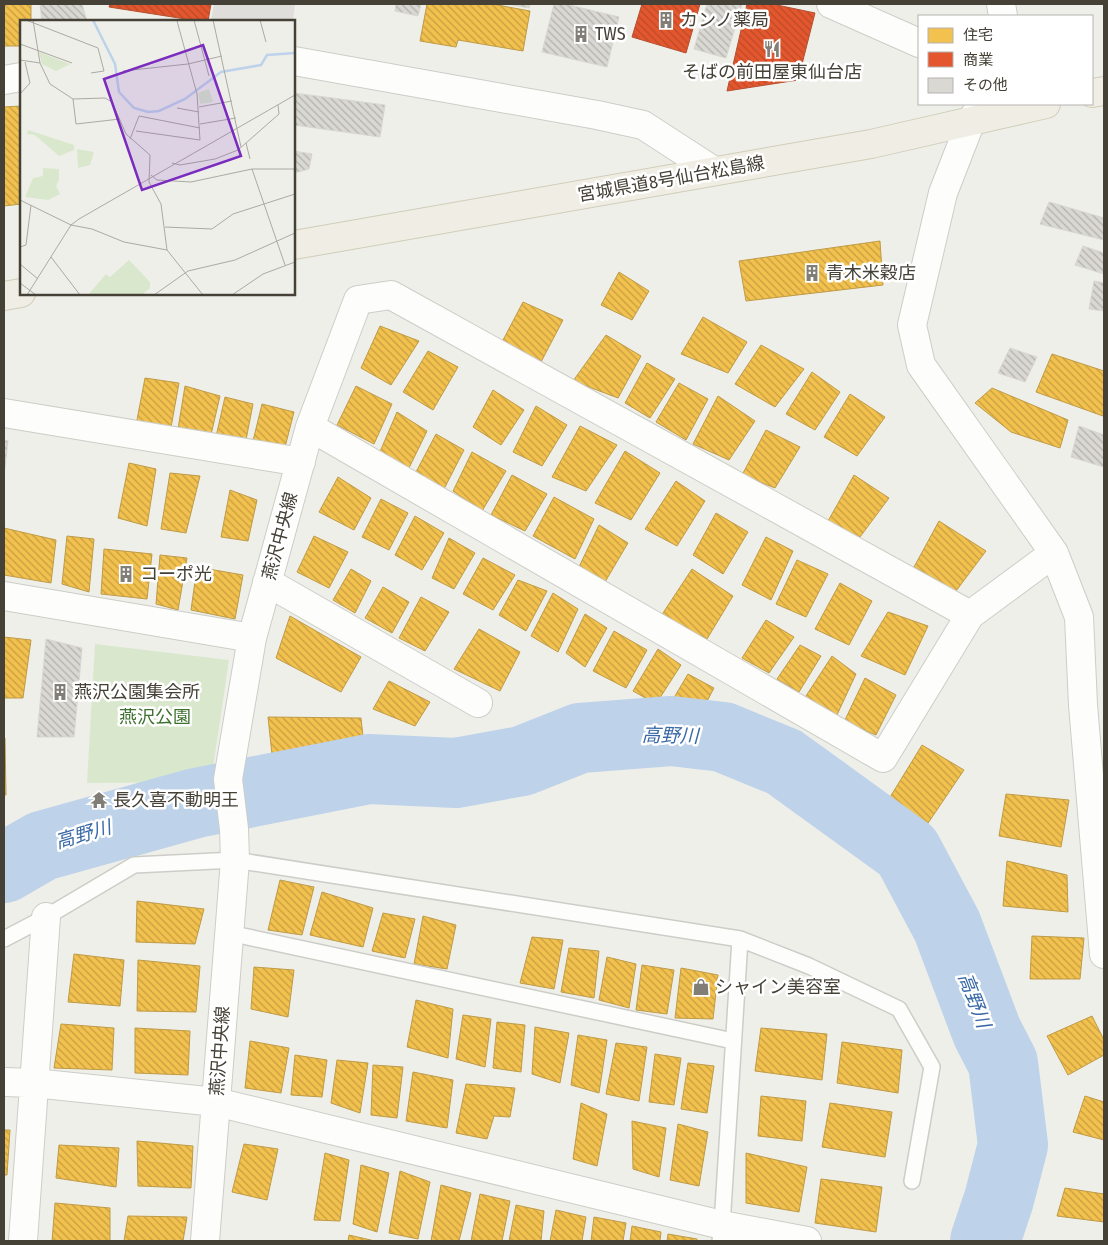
<svg xmlns="http://www.w3.org/2000/svg" width="1108" height="1245" font-family="'Fira Sans Condensed','Noto Sans JP',sans-serif">
	<defs>
		<pattern id="homes-back-hatch" width="6" height="6" patternUnits="userSpaceOnUse" patternTransform="scale(1.25)"><rect width="6" height="6" fill="#f2c14e"/><path d="M-1 5l2 2M0 0l6 6M5-1l2 2" fill="none" stroke="#c69e42"/></pattern>
		<pattern id="shops-back-hatch" width="6" height="6" patternUnits="userSpaceOnUse" patternTransform="scale(1.25)"><rect width="6" height="6" fill="#e4572e"/><path d="M-1 5l2 2M0 0l6 6M5-1l2 2" fill="none" stroke="#bb4a28"/></pattern>
		<pattern id="building-back-hatch" width="6" height="6" patternUnits="userSpaceOnUse" patternTransform="scale(1.25)"><rect width="6" height="6" fill="#d9d8d3"/><path d="M-1 5l2 2M0 0l6 6M5-1l2 2" fill="none" stroke="#b2b1ac"/></pattern>
	</defs>
	<rect width="100%" height="100%" fill="#efefea"/>
	<path fill="#d9e8cc" d="M95,644L229,660L211,782L87,783Z"/>
	<path fill="#dfdeda" d="M214,4H295L293,21H211Z"/>
	<path fill="url(#homes-back-hatch)" stroke="#be9b47" d="M4,4H31V21H21V46H4Z
		M427,4H492L530,11L523,51L458,40L456,47L420,41Z
		M21,106V204L4,206V107Z
		M880,241L883,285L746,301L739,261Z
		M619,272L649,291L632,320L601,305Z
		M523,302L563,320L541,362L502,342Z
		M703,317L747,342L728,373L681,354Z
		M380,326L419,341L391,385L361,368Z
		M606,335L641,356L618,398L573,381Z
		M761,345L804,369L775,407L735,384Z
		M428,351L458,367L433,410L403,392Z
		M1052,354L1104,371V412L1103,416L1036,392Z
		M647,363L675,379L650,418L625,403Z
		M812,372L840,392L815,430L786,414Z
		M145,378L179,383L170,433L136,425Z
		M679,383L708,399L686,440L656,422Z
		M185,386L220,396L210,439L177,435Z
		M356,386L392,404L374,444L337,425Z
		M992,388L1068,420L1060,448L1011,432L975,403Z
		M493,390L524,410L501,445L473,427Z
		M850,394L885,417L857,456L824,437Z
		M718,396L755,421L729,460L693,444Z
		M225,397L253,404L245,445L215,441Z
		M262,404L294,412L284,451L252,445Z
		M536,406L567,425L542,466L513,452Z
		M397,412L427,431L408,470L379,454Z
		M580,426L617,445L586,491L552,477Z
		M766,430L800,447L775,488L742,475Z
		M436,434L464,450L444,489L416,472Z
		M625,451L660,473L631,520L595,503Z
		M472,452L506,471L482,511L453,491Z
		M129,463L156,469L147,526L118,518Z
		M170,473L200,476L186,533L161,529Z
		M512,475L547,494L525,531L491,515Z
		M854,475L889,498L857,541L828,521Z
		M338,477L371,498L354,530L319,512Z
		M676,481L705,501L677,546L645,529Z
		M230,490L257,500L248,541L221,537Z
		M554,497L594,519L575,559L533,536Z
		M381,499L408,513L389,550L362,537Z
		M716,513L748,532L723,574L693,555Z
		M415,516L444,533L422,570L395,555Z
		M939,521L986,551L956,591L914,567Z
		M599,525L628,543L605,582L578,569Z
		M4,528L56,540L51,583L4,575Z
		M67,536L94,539L89,592L62,584Z
		M314,536L348,552L329,588L297,572Z
		M766,537L793,551L771,600L742,585Z
		M449,538L475,553L454,589L432,578Z
		M104,549L152,554L147,599L101,594Z
		M160,555L187,558L178,610L156,604Z
		M483,558L515,575L493,610L463,594Z
		M797,560L828,574L806,617L776,604Z
		M197,567L243,575L235,619L191,610Z
		M351,569L371,581L355,613L333,600Z
		M692,569L733,596L707,639L661,616Z
		M518,580L547,591L526,631L499,615Z
		M840,583L872,601L849,645L815,629Z
		M383,587L409,602L392,633L365,618Z
		M553,593L578,609L558,652L531,636Z
		M421,597L449,612L425,651L399,638Z
		M888,612L928,626L905,675L861,656Z
		M585,614L607,628L585,667L566,653Z
		M290,616L361,657L341,692L276,658Z
		M766,620L794,637L769,673L742,658Z
		M479,629L520,652L500,691L454,669Z
		M614,631L647,650L626,688L593,671Z
		M4,637L31,640L23,698H4Z
		M800,645L821,656L799,692L777,679Z
		M658,649L681,665L656,704L633,691Z
		M832,656L856,674L836,717L804,699Z
		M688,674L714,688L697,720L669,706Z
		M865,678L896,695L876,735L844,722Z
		M389,681L430,702L415,726L373,709Z
		M268,717L361,718L365,755L273,764Z
		M4,738H5L6,795H4Z
		M922,745L964,770L922,832L884,807Z
		M1006,794L1069,800L1061,847L999,836Z
		M1007,861L1067,875L1068,912L1003,906Z
		M280,880L314,887L302,935L268,930Z
		M322,892L373,908L363,947L310,935Z
		M137,901L204,909L195,944L136,942Z
		M383,913L415,919L405,958L372,951Z
		M423,916L456,925L447,969L414,964Z
		M1032,936L1084,938L1080,979H1030Z
		M532,937L563,940L554,989L520,983Z
		M569,948L599,951L594,998L561,992Z
		M74,954L124,960L120,1006L68,1002Z
		M607,957L636,964L629,1008L599,1000Z
		M138,960L200,966L196,1012L137,1011Z
		M642,965L674,970L667,1014L636,1010Z
		M254,967L294,970L288,1017L251,1009Z
		M681,968L718,975L713,1019L675,1018Z
		M416,1000L453,1009L448,1058L407,1047Z
		M463,1015L491,1019L485,1067L456,1059Z
		M1092,1016L1104,1040V1055L1068,1075L1047,1036Z
		M497,1022L525,1025L521,1072L493,1068Z
		M61,1024L114,1028L112,1070L54,1068Z
		M535,1027L569,1033L560,1083L532,1074Z
		M135,1028L190,1031L188,1075L135,1073Z
		M761,1028L827,1034L822,1080L755,1071Z
		M578,1035L607,1040L599,1093L571,1085Z
		M250,1041L289,1048L281,1093L245,1088Z
		M842,1042L902,1050L898,1093L837,1083Z
		M616,1043L647,1047L639,1101L606,1094Z
		M655,1054L681,1058L674,1105L649,1102Z
		M295,1055L327,1060L322,1097L291,1095Z
		M337,1060L368,1063L360,1113L331,1103Z
		M688,1063L714,1066L707,1113L681,1109Z
		M373,1065L403,1067L397,1118L371,1115Z
		M413,1072L453,1080L447,1128L406,1121Z
		M466,1084L515,1088L510,1117L494,1116L487,1139L456,1133Z
		M761,1096L806,1101L802,1141L758,1136Z
		M1085,1096L1104,1102V1140L1073,1132Z
		M581,1103L607,1114L597,1166L573,1159Z
		M830,1103L892,1112L885,1157L822,1147Z
		M632,1121L666,1128L659,1177L633,1169Z
		M678,1124L708,1132L699,1186L670,1180Z
		M4,1130H10L7,1175H4Z
		M137,1141L193,1146L191,1188L138,1186Z
		M244,1144L278,1149L267,1200L232,1192Z
		M59,1145L119,1148L116,1187L56,1178Z
		M325,1153L349,1160L340,1221L314,1220Z
		M746,1153L807,1167L799,1212L746,1203Z
		M361,1165L389,1173L377,1232L353,1224Z
		M400,1171L430,1182L418,1239L389,1233Z
		M821,1179L882,1187L876,1232L815,1223Z
		M441,1185L471,1193L459,1241H431Z
		M1065,1188L1104,1194V1222L1057,1216Z
		M480,1194L510,1201L502,1241H471Z
		M55,1203L110,1208V1241H52Z
		M516,1205L544,1211L541,1241H509Z
		M556,1210L586,1217L582,1241H550Z
		M128,1216L187,1217L183,1241H124Z
		M594,1217L626,1223L623,1241H591Z
		M632,1226L661,1232L660,1241H630Z
		M668,1234L697,1239V1241H667Z
		M349,1235L375,1241H348Z"/>
	<path fill="url(#shops-back-hatch)" stroke="#b45031" d="M110,4H211L208,21H198L109,7Z
		M642,4H700L686,53L632,37Z
		M747,4H777V5L815,13L798,80L727,91Z"/>
	<g fill="none" stroke-linecap="round" stroke-linejoin="round">
		<path stroke="#bed2ea" stroke-width="70" d="M4,868L42,846L196,803L369,769L456,773L522,761L580,738L671,731L723,737L784,762L907,851L947,926L987,1032L1003,1063L1013,1145L999,1199L985,1241"/>
	</g>
	<path fill="url(#building-back-hatch)" stroke="#d7d6d0" d="M40,4H82L87,21H42Z
		M396,4H421L418,16L395,11Z
		M506,4H530L529,8Z
		M554,4H565L619,17L607,67L542,52Z
		M707,4H742L726,58L694,49Z
		M294,93L385,105L380,137L294,125Z
		M294,151L312,154L309,169L294,173Z
		M1049,202L1104,218V240L1040,224Z
		M1083,246L1104,253V274L1075,265Z
		M1094,281L1104,283V311L1089,309Z
		M1010,348L1037,357L1025,382L998,373Z
		M1079,426L1104,435V467L1071,457Z
		M4,440L8,441L4,476Z
		M46,639L82,648L74,737H37Z"/>
	<g fill="none" stroke-linecap="round" stroke-linejoin="round">
		<g stroke="#cdcdc8" stroke-width="18">
			<path id="service" d="M229,933L733,1041
				M4,939L46,917L134,865L235,860L740,939L722,1225L720,1241
				M740,939L809,966L899,1009L932,1067L912,1181"/>
		</g>
		<g stroke="#cdcdc8" stroke-width="30">
			<path id="minor" d="M831,4L919,43
				M1001,4L1003,16
				M294,61L597,115L643,125L714,171
				M4,80L21,77
				M982,104L971,121L943,193L912,325L921,365L1054,553L1079,617L1083,705L1104,954
				M4,413L301,462
				M310,427L883,758L970,615L1054,553
				M267,582L478,703
				M4,596L252,638
				M4,1082L34,1083L216,1102L722,1225L807,1241
				M23,1241L46,917
				M205,1241L235,860L234,829L228,779L252,638L310,427L358,300L391,295L970,615"/>
		</g>
		<g stroke="#d0cdb9" stroke-width="30">
			<path id="primary" d="M1092,93L1104,91
				M294,245L871,144L1046,104
				M4,296L21,293"/>
		</g>
		<use href="#service" stroke="#fdfdfc" stroke-width="15"/>
		<use href="#minor" stroke="#fdfdfc" stroke-width="28"/>
		<use href="#primary" stroke="#f0eee4" stroke-width="28"/>
	</g>
	<defs>
		<g id="building-bare" transform="scale(1.35)"><path d="M-4-6H4V6H1V3H-1V6H-4ZM-2.5-4.3h1.7v1.8h-1.7ZM.8-4.3h1.7v1.8H.8ZM-2.5-1h1.7V.8h-1.7ZM.8-1h1.7V.8H.8Z" fill="#807e76" stroke="#fff" stroke-width="2.5" paint-order="stroke"/></g>
		<g id="restaurant-bare" transform="scale(1.35)"><path d="M-5-6h1v4h1v-4h1v4h1v-4h1v5L-1.5 .5V6h-2V.5L-5-1ZM5-6V6H3V1.5H1.5Q1.5-4 5-6Z" fill="#807e76" stroke="#fff" stroke-width="2.5" paint-order="stroke"/></g>
		<g id="temple-bare" transform="scale(1.35)"><path d="M0-6L5-2H3V0L6.5 2.5H4V6H1.5V3h-3V6H-4V2.5H-6.5L-3 0V-2H-5Z" fill="#807e76" stroke="#fff" stroke-width="2.5" paint-order="stroke"/></g>
		<g id="shop-bare" transform="scale(1.35)"><path d="M-5-2.5h2.3a2.7 3.5 0 0 1 5.4 0H5L5.5 6h-11ZM-1.5-2.5h3a1.5 2.3 0 0 0-3 0Z" fill="#807e76" stroke="#fff" stroke-width="2.5" paint-order="stroke"/></g>
	</defs>
	<g fill-rule="evenodd">
		<use href="#building-bare" x="666" y="20"/>
		<use href="#building-bare" x="581" y="34"/>
		<use href="#restaurant-bare" x="772" y="49"/>
		<use href="#building-bare" x="812" y="273"/>
		<use href="#building-bare" x="126" y="574"/>
		<use href="#building-bare" x="60" y="692"/>
		<use href="#temple-bare" x="99" y="800"/>
		<use href="#shop-bare" x="701" y="987"/>
	</g>
	<g text-anchor="middle" stroke-width="5" stroke-linejoin="round" paint-order="stroke">
		<g font-size="18" fill="#454137" stroke="#fff" text-anchor="start">
			<text x="680" y="26">カンノ薬局</text>
			<text x="595" y="40">TWS</text>
			<text x="772" y="78" text-anchor="middle">そばの前田屋東仙台店</text>
			<text x="826" y="279">青木米穀店</text>
			<text x="140" y="580">コーポ光</text>
			<text x="74" y="698">燕沢公園集会所</text>
			<text x="113" y="806">長久喜不動明王</text>
			<text x="715" y="993">シャイン美容室</text>
		</g>
		<g font-size="18" fill="#454137" stroke="#fff">
			<text transform="translate(671 179) rotate(-10)" y="6">宮城県道8号仙台松島線</text>
			<text transform="translate(280 536) rotate(-75)" y="6">燕沢中央線</text>
			<text transform="translate(220 1051) rotate(-86)" y="6">燕沢中央線</text>
		</g>
		<g font-size="18" fill="#3f712f" stroke="#fff">
			<text x="155" y="723">燕沢公園</text>
		</g>
		<g font-size="19" font-style="italic" fill="#3a69a7" stroke="#fff">
			<text transform="translate(670 735) rotate(1)" y="7">高野川</text>
			<text transform="translate(83 834) rotate(-16)" y="7">高野川</text>
			<text transform="translate(975 1000) rotate(69)" y="7">高野川</text>
		</g>
	</g>
	<g transform="translate(20 20)">
		<rect width="275" height="275" fill="#efefea"/>
		<path d="M8,110L54,125V130L39,136L15,115L7,114Z" fill="#d9e8cc"/>
		<path d="M57,129L74,132L70,145L58,148ZM23,148L39,149V160L36,166L40,174L28,180L5,177L13,158L23,156Z" fill="#d9e8cc"/>
		<path d="M19,32L50,44L36,51L22,44ZM189,69L193,82L180,84L178,73ZM109,240L130,262V268L122,275H68L86,254L90,257Z" fill="#d9e8cc"/>
		<path fill="none" stroke="#bed2ea" stroke-width="2.5" d="M73,0L95,44L99,72L114,88L128,92L139,91L165,79L201,52L241,45L247,35L275,33"/>
		<path fill="none" stroke="#aba9a2" stroke-width="1" d="M6,0L78,28L84,51L71,53M13,0L20,43L30,64L53,79L85,78L92,82L106,114L130,135L129,162L141,184L147,230M174,0L189,56M193,0L221,127M240,0L246,22M0,24L52,43M0,40L20,43M103,51L168,44L202,36M0,74L10,63L5,42M53,79L56,104L100,99M179,87L212,81M157,88L179,92M180,104L216,98M116,111L180,120L177,74L157,1M110,119L119,96L180,108M226,123L230,139M152,143L160,145L195,139L218,130L259,94L258,85M232,149L265,245M131,155L137,160L171,162L232,149H275M0,180L51,205M51,205L72,209L104,222L147,230L183,275M145,207L192,209L213,194L275,174M0,227L6,225L11,185M31,237L60,275M0,244L18,259M0,263L16,275M7,275L51,205L59,199L275,75M134,275L168,251L215,240L275,213M212,275L243,254L275,242"/>
		<path fill="#7b2cbf" fill-opacity="0.15" stroke="#7b2cbf" stroke-width="2.5" d="M183,25L221,136L122,170L84,59Z"/>
		<rect width="275" height="275" fill="none" stroke="#454137" stroke-width="2.5"/>
	</g>
	<rect width="1108" height="1245" fill="none" stroke="#454137" stroke-width="10"/>
	<rect x="918" y="15" width="175" height="90" fill="#ffffff" stroke="#b5b3af"/>
	<rect x="928" y="28" width="25" height="15" fill="#f2c14e" stroke="#b5b3af"/>
	<text x="963" y="40" font-size="15" fill="#454137">住宅</text>
	<rect x="928" y="52" width="25" height="15" fill="#e4572e" stroke="#b5b3af"/>
	<text x="963" y="65" font-size="15" fill="#454137">商業</text>
	<rect x="928" y="78" width="25" height="15" fill="#d9d8d3" stroke="#b5b3af"/>
	<text x="963" y="90" font-size="15" fill="#454137">その他</text>
</svg>
